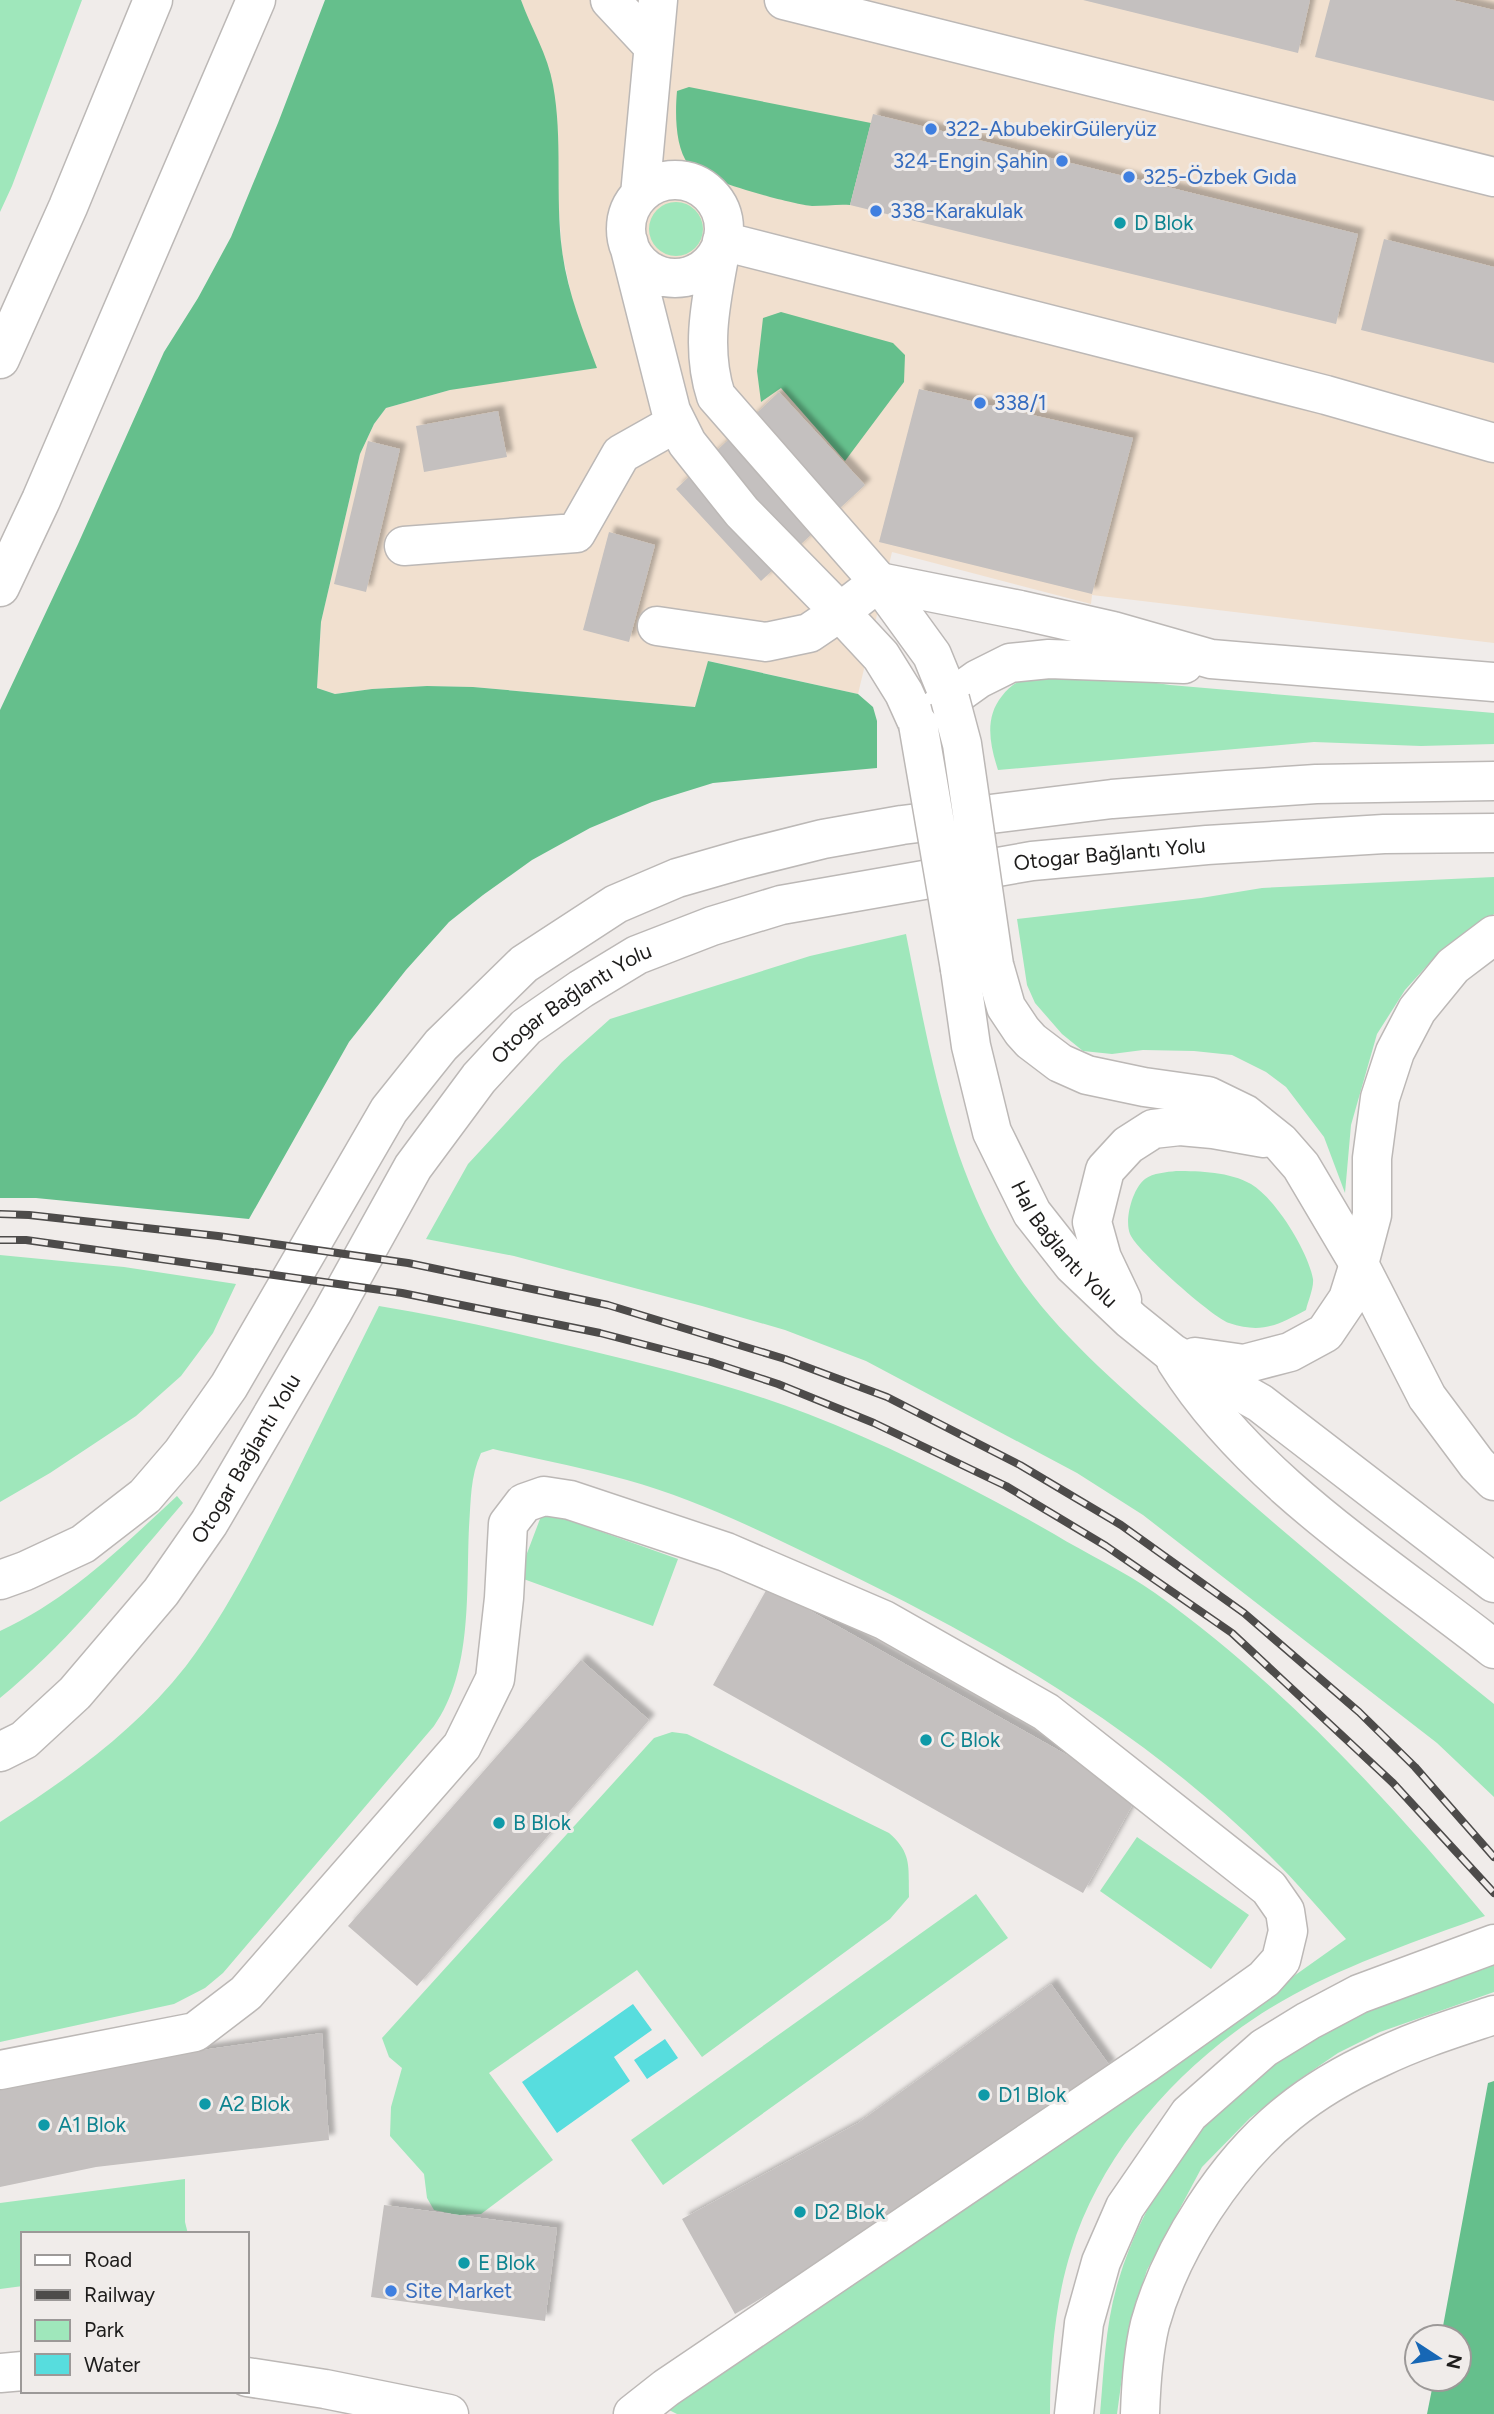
<svg xmlns="http://www.w3.org/2000/svg" width="1494" height="2414" font-family="Figtree,sans-serif">
	<defs>
		<filter id="shadow"><feDropShadow dx="6" dy="-6" stdDeviation="2" flood-color="#0004"/></filter>
	</defs>
	<rect width="100%" height="100%" fill="#f0ecea"/>
	<path fill="#f1e0cf" d="M521,0H1494V643L1092,595L1091,604L892,552L858,694L709,661L695,707L473,687L427,686L372,689L335,694L317,688L321,622L360,454L374,424L386,408L450,390L573,303L562,252L559,211L527,17Z"/>
	<path fill="#9fe7bb" d="M0,0H82L12,186L0,212Z
		M649 229a27 27 0 1 1 54 0a27 27 0 1 1-54 0Z
		M1068,670L1170,685L1494,713V744L1421,746L1314,742L998,770C990,745 984,718 1002,696C1007,689 1015,682 1024,679C1037,674 1053,673 1068,670Z
		M1494,877V914L1434,958L1405,990L1377,1034L1351,1125L1345,1193L1324,1137L1286,1087L1266,1072L1232,1055L1194,1051L1143,1050L1112,1054L1083,1051L1062,1034L1035,1003L1027,985L1017,919L1201,898L1262,888Z
		M906,934C928,1044 947,1158 1005,1255C1047,1325 1111,1378 1171,1432C1275,1527 1384,1616 1494,1704V1797L1437,1743L1143,1515L1077,1473L866,1361L785,1330L702,1306L514,1256L426,1239L468,1164L562,1062L610,1019L810,956Z
		M1176,1171C1200,1171 1230,1172 1251,1184C1276,1199 1308,1251 1313,1279C1314,1288 1308,1301 1306,1310C1278,1325 1262,1334 1229,1323C1213,1318 1136,1250 1130,1234C1124,1219 1133,1188 1145,1179C1153,1173 1167,1172 1176,1171Z
		M0,1255L124,1267L236,1284L213,1333L181,1376L136,1416L50,1473L0,1502Z
		M379,1306C448,1317 515,1333 583,1349C658,1367 736,1386 808,1414C893,1447 975,1489 1054,1534C1087,1554 1124,1571 1155,1593C1281,1683 1387,1798 1485,1916C1420,1940 1353,1962 1293,1995C1195,2048 1104,2143 1071,2251C1055,2302 1050,2361 1050,2414H677L659,2405L1058,2144L1346,1939C1320,1910 1295,1880 1267,1853C1142,1730 993,1643 837,1568C769,1535 699,1500 627,1480C583,1468 537,1459 493,1449L481,1453C470,1477 471,1501 469,1527C466,1591 473,1671 434,1726L223,1973L205,1988L174,2004L0,2042V1822C69,1778 135,1731 186,1666C229,1609 260,1545 292,1482C321,1423 350,1364 379,1306Z
		M177,1496L183,1503C125,1570 69,1642 0,1698V1631C68,1600 123,1546 177,1496Z
		M543,1511L678,1559L653,1626L518,1577Z
		M672,1732L687,1734L889,1833C913,1854 908,1868 909,1897L890,1919L702,2057L637,1970L489,2073L553,2160L481,2214L458,2215L434,2210L427,2198L424,2174L390,2136L391,2107L402,2068L389,2057L382,2038L654,1738Z
		M1137,1837L1249,1915L1211,1969L1100,1891Z
		M976,1894L1008,1938L663,2185L631,2140Z
		M1494,1965V1992L1380,2032L1338,2053L1297,2081L1250,2118L1202,2167L1147,2270L1129,2326L1117,2414H1100C1104,2370 1105,2325 1118,2282C1153,2165 1236,2076 1344,2020C1392,1996 1444,1982 1494,1965Z
		M185,2179V2222L188,2234H23V2286L0,2289V2203Z"/>
	<path fill="#65bf8c" d="M325,0H521C531,28 548,55 553,85C563,139 555,196 562,250C567,291 583,330 597,368L450,390L386,408L374,424L360,454L321,622L317,688L335,694L372,689L427,686L473,687L695,707L708,661L858,694L873,707L877,721V768L713,783L652,802L590,828L532,860L483,895L449,922L406,970L349,1042L249,1219L36,1198H0V710L78,544L164,352L198,298L231,237L278,123Z
		M689,87L871,123L850,205C838,204 825,206 812,206C791,204 701,180 689,165C675,148 675,113 677,91Z
		M781,312L893,343L905,355L904,382L845,461L781,388L761,402L757,371L763,318Z
		M1494,2081V2414H1427L1434,2379H1459V2337H1441L1488,2083Z"/>
	<path fill="#57ddde" d="M633,2004L652,2030L614,2057L630,2081L557,2133L522,2082Z
		M665,2039L678,2058L647,2079L634,2060Z"/>
	<path fill="#c4c0bf" filter="url(#shadow)" d="M1083,0H1310L1298,53Z
		M1330,0H1452L1494,10V101L1315,57Z
		M873,114L1358,234L1336,324L850,205Z
		M1384,239L1494,267V363L1361,330Z
		M919,389L1133,438L1092,594L879,542Z
		M779,392L865,485L761,581L676,489Z
		M498,411L507,457L424,472L416,426Z
		M368,441L400,449L366,592L334,584Z
		M609,532L655,545L629,642L583,630Z
		M768,1587L1138,1795L1083,1893L713,1685Z
		M581,1660L649,1720L417,1986L348,1926Z
		M1051,1984L1110,2066L917,2205L735,2314L682,2219L858,2123Z
		M322,2033L329,2140L96,2167L0,2187V2083L75,2068Z
		M384,2205L557,2228L545,2321L371,2297Z"/>
	<g fill="none" stroke-linecap="round" stroke-linejoin="round">
		<g stroke="#bcb8b6" stroke-width="41">
			<path id="minor" d="M610,0L653,46
				M784,0L1494,177
				M626 229a49 49 0 1 1 98 0a49 49 0 1 1-98 0Z
				M640,195L658,0
				M628,241L671,411L687,443L742,512L840,612L809,633L766,642L657,626
				M404,546L576,533L621,454L676,423
				M879,582L716,396C699,344 713,293 722,241L1326,395L1494,443
				M0,2070L195,2032L246,1993L462,1746L495,1679L504,1598L508,1524L524,1503L544,1496L570,1500L726,1552L884,1620L1046,1712L1269,1888L1285,1911L1288,1931L1281,1960L1264,1979L1146,2063L666,2388L633,2414
				M0,2373L23,2371
				M247,2377L325,2389L449,2414"/>
		</g>
		<g stroke="#bcb8b6" stroke-width="41">
			<g id="major">
				<path d="M879,582L932,655L950,699L918,724L904,693L881,656L840,612Z"/>
				<path d="M994,965L1006,1007L1022,1031L1031,1041L1060,1063L1087,1075L1144,1087L1208,1096L1245,1114L1280,1142L1301,1166L1359,1264L1427,1397L1477,1464L1494,1481"/>
				<path id="s1" d="M960,969L971,1046L992,1132L1032,1213L1073,1265L1131,1320L1172,1353L1260,1403L1494,1583"/>
				<path d="M1122,1300L1102,1258L1092,1222L1105,1170L1128,1145L1153,1129L1180,1126L1213,1129L1264,1138"/>
				<path d="M1195,1357L1244,1364L1290,1352L1325,1333L1348,1299L1359,1264"/>
				<path d="M1176,1361C1251,1481 1385,1563 1494,1649"/>
				<path d="M1074,2414L1084,2323L1101,2262L1125,2207L1189,2114L1264,2048L1308,2021L1359,1994L1494,1944"/>
				<path d="M1140,2414C1141,2384 1143,2353 1150,2324C1171,2248 1227,2162 1288,2113C1315,2091 1348,2072 1379,2058C1416,2040 1455,2028 1494,2015"/>
			</g>
		</g>
		<g stroke="#bcb8b6" stroke-width="41">
			<g id="highway">
				<path d="M0,359L68,207L153,0"/>
				<path d="M879,582L1020,610L1113,631L1211,659L1494,682"/>
				<path d="M0,587L41,500L256,0"/>
				<path d="M950,699L978,679L1010,663L1049,659L1184,664"/>
				<path d="M1359,1264L1372,1215V1158L1380,1098L1395,1052L1417,1010L1453,966L1494,935"/>
				<path d="M0,1580L25,1571L83,1544L145,1496L182,1453L229,1386L389,1110L441,1045L524,964L616,904L677,878L743,859L823,839L902,825L1112,799L1227,790L1316,784L1494,781"/>
				<path id="s2" d="M0,1752L24,1740L75,1693L161,1592L209,1523L332,1313L413,1167L479,1078L526,1027L581,989L637,955L712,926L781,905L1032,861L1207,845L1384,834L1494,833"/>
			</g>
		</g>
		<use href="#minor" stroke="#fff" stroke-width="38"/>
		<use href="#major" stroke="#fff" stroke-width="38"/>
		<use href="#highway" stroke="#fff" stroke-width="38"/>
		<g stroke="#4d4b4a" stroke-width="8">
			<path id="rail" d="M0,1214L29,1215L218,1236L408,1263L608,1305L785,1359L887,1397L1020,1465L1121,1525L1244,1613L1359,1712L1415,1767L1494,1857
				M0,1240H26L402,1293L600,1333L711,1362L778,1384L874,1423L1006,1486L1106,1546L1232,1633L1393,1783L1494,1893"/>
		</g>
		<use href="#rail" stroke="#f0ecea" stroke-width="5" stroke-dasharray="16" stroke-linecap="butt"/>
		<g stroke="#bcb8b6" stroke-width="41" stroke-linecap="butt">
			<path id="major-bridge" d="M950,699L962,744L994,965
				M918,724L960,969"/>
		</g>
		<use href="#major-bridge" stroke="#fff" stroke-width="38"/>
	</g>
	<g fill="#3f7fe0" stroke="#f0ecea" stroke-width="2.5">
		<circle cx="931" cy="129" r="7"/>
		<circle cx="1062" cy="161" r="7"/>
		<circle cx="1129" cy="177" r="7"/>
		<circle cx="876" cy="211" r="7"/>
		<circle cx="980" cy="403" r="7"/>
		<circle cx="391" cy="2291" r="7"/>
	</g>
	<g fill="#0f9aa8" stroke="#f0ecea" stroke-width="2.5">
		<circle cx="1120" cy="223" r="7"/>
		<circle cx="926" cy="1740" r="7"/>
		<circle cx="499" cy="1823" r="7"/>
		<circle cx="984" cy="2095" r="7"/>
		<circle cx="205" cy="2104" r="7"/>
		<circle cx="44" cy="2125" r="7"/>
		<circle cx="800" cy="2212" r="7"/>
		<circle cx="464" cy="2263" r="7"/>
	</g>
	<g text-anchor="middle" stroke-width="6" stroke-linejoin="round" paint-order="stroke">
		<g font-size="21" fill="#366cbe" stroke="#f0ecea" text-anchor="start">
			<text x="945" y="136">322-AbubekirGüleryüz</text>
			<text x="1048" y="168" text-anchor="end">324-Engin Şahin</text>
			<text x="1143" y="184">325-Özbek Gıda</text>
			<text x="890" y="218">338-Karakulak</text>
			<text x="994" y="410">338/1</text>
			<text x="405" y="2298">Site Market</text>
		</g>
		<g font-size="21" fill="#0d838f" stroke="#f0ecea" text-anchor="start">
			<text x="1134" y="230">D Blok</text>
			<text x="940" y="1747">C Blok</text>
			<text x="513" y="1830">B Blok</text>
			<text x="998" y="2102">D1 Blok</text>
			<text x="219" y="2111">A2 Blok</text>
			<text x="58" y="2132">A1 Blok</text>
			<text x="814" y="2219">D2 Blok</text>
			<text x="478" y="2270">E Blok</text>
		</g>
		<g font-size="21" fill="#1e1d1c" stroke="#f0ecea">
			<text dy="7" stroke="none"><textPath href="#s2" startOffset="1521">Otogar Bağlantı Yolu</textPath></text>
			<text dy="7" stroke="none"><textPath href="#s2" startOffset="954">Otogar Bağlantı Yolu</textPath></text>
			<text dy="7" stroke="none"><textPath href="#s1" startOffset="301">Hal Bağlantı Yolu</textPath></text>
			<text dy="7" stroke="none"><textPath href="#s2" startOffset="387">Otogar Bağlantı Yolu</textPath></text>
		</g>
	</g>
	<rect x="21" y="2232" width="228" height="161" fill="#f0ecea" stroke="#9c9998" stroke-width="2"/>
	<rect x="35" y="2255" width="35" height="10" fill="#ffffff" stroke="#9c9998" stroke-width="2"/>
	<text x="84" y="2267" font-size="21" fill="#1e1d1c">Road</text>
	<rect x="35" y="2290" width="35" height="10" fill="#4d4b4a" stroke="#9c9998" stroke-width="2"/>
	<text x="84" y="2302" font-size="21" fill="#1e1d1c">Railway</text>
	<rect x="35" y="2320" width="35" height="21" fill="#9fe7bb" stroke="#9c9998" stroke-width="2"/>
	<text x="84" y="2337" font-size="21" fill="#1e1d1c">Park</text>
	<rect x="35" y="2354" width="35" height="21" fill="#57ddde" stroke="#9c9998" stroke-width="2"/>
	<text x="84" y="2372" font-size="21" fill="#1e1d1c">Water</text>
	<g transform="translate(1438 2358) rotate(102)"><circle r="33" fill="#f0ecea" stroke="#9c9998" stroke-width="2"/>
	<path d="M0-5L12 26L0 18L-12 26Z" fill="#1767b5"/>
	<text y="-10" font-size="19" font-weight="bold" text-anchor="middle" fill="#1e1d1c">N</text>
	</g>
</svg>
